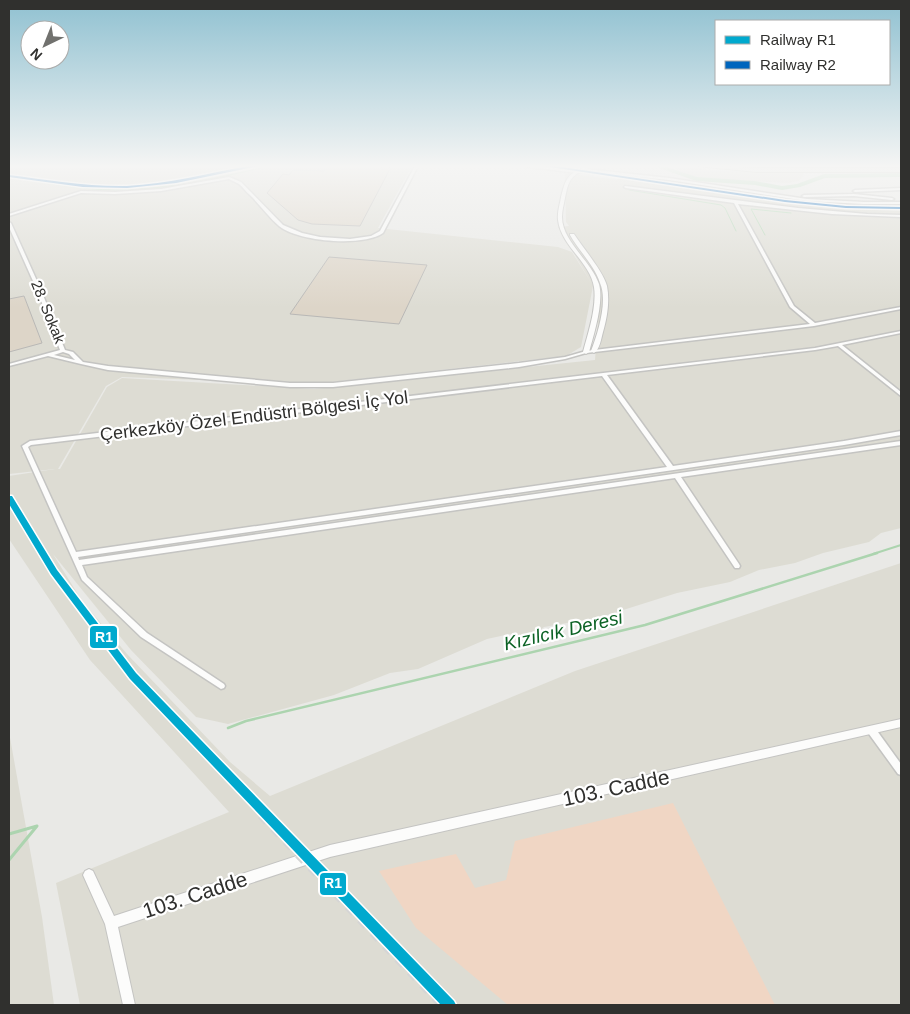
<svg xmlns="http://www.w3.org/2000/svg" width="910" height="1014" font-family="Arial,sans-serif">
	<rect width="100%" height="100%" fill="#e9e9e6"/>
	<path fill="#dddcd3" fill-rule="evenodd" d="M9,166H412L378,228L558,247L572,252L592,284L558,227L569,226L566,222L565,173L617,180L618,178L787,202L849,209L901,210V528L881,533L869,542L823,553L795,563L759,570L730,582L677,593L601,617L544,627L532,637L519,640L510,634L487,639L418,669L390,673L334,695L228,724L196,717L131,650L53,554L82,601L127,654L230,762L270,796L575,671L901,563V1005H80L56,883L229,812L90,660L9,539V476L55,469L9,474ZM593,286L599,309L595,360L314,389L122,378L107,387L60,469H58L106,386L122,377L313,384L566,356L581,347Z
		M671,166L721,171L802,172L804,174L799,181L788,183L711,179L691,176Z
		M9,732L42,917L54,1005H9Z"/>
	<path fill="#f0d6c4" d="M673,803L775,1005H508L416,928L379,871L456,854L475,888L506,880L515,841Z"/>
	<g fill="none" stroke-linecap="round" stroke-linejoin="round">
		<path stroke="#acd4af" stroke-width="1" d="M9,177C44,182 80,190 116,190C165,190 213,179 261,168
			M629,190L721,205L725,208L736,231
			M765,235L751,209L791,213"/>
		<path stroke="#acd4af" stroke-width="2" d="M873,554L901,545"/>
		<path stroke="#acd4af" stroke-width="2.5" d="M228,728L246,721L645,625L877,553"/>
		<path stroke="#acd4af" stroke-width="3" d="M9,834L37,826
			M9,860L37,826"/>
		<path fill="#acd4af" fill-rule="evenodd" d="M654,166H664L697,177L755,181L782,186L797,184L824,174L901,173V177L825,178L800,187L782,190L755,185L696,181Z"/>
	</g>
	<path fill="#ddd5c8" stroke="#b9b8b6" d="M328,166L391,167L360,226L312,224L298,220L267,193L283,174L289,175L293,170L324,171Z
		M329,257L427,265L399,324L290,314Z
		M24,296L42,343L9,352V299Z"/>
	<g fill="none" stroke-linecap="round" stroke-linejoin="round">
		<g stroke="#c4c4c2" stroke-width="3">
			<path id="minor" d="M415,166H418L383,233C363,247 299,242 279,226C269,217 260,205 250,195C246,192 243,187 239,184C236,182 232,181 229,179L161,191L115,194L81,193L9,216V214L81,191L115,192L161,189L229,177L241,182L283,225L302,233L320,237L350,239L371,236L380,231Z
				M522,166H535L577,171L587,166H591L586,169L669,178L807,199L864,202H901V204H864L807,201L669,180L582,171L577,173Z
				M625,186L798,208L867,214L901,215V217L832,214L738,204L794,306L815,323L901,307V309L814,326L586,353L565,359L519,367L333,387H290L108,370L81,364L48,356L9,366V364L60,350L37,290L9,227V222L11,223L41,290L65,350L73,352L83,362L108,366L290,383H333L519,363L565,357L586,351L810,324L790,307L734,203L626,188L624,187ZM63,352L69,354L75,360L54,355Z
				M901,188V190L855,192L853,191L855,190Z
				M854,194L892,198L894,199L892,200L854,196L804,197L802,196L804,195Z
				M901,331V333L842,345L901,392V396L838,346L815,350L607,375L673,466L844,441L901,431V435L844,445L78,557L79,560L901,441V445L681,477L739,564L740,566L739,568H735L675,478L82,565L87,577L147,633L224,684L225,686L224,688L221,689L141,637L82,580L22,446L30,441L815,348ZM602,376L667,467L76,552L28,447L31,445Z
				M872,727L875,728L901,764V775L898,774L869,734L868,731L869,728Z"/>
		</g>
		<g stroke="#c4c4c2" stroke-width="2">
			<path id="tertiary" d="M576,171L579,172C568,180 568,185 565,198C564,204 562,210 562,217C562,241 591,261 599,284C604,302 594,334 589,352L586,354L583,352C588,333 597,307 594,287C590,262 561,246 558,220C557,212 560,204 561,197C564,186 565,177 576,171Z
				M570,234H574C583,248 603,271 607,286C610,301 607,318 603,332C601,339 600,349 594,353L591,351C598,333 608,301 600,283C595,267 582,254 573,240L570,235Z
				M901,719V727L330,857L118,927L135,1005H123L105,924L83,875L85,871L89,869L93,871L114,916L330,845Z"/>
		</g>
		<g stroke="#a5aa99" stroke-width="2">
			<path id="primary" d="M697,166L757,168H901V172H757Z"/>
		</g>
		<use href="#minor" fill="#fcfcfb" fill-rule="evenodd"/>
		<use href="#tertiary" fill="#fcfcfb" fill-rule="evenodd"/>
		<use href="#primary" fill="#e5e7de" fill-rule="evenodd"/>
		<path stroke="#d5d5d5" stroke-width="1" stroke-dasharray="4 4" stroke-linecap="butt" d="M352,166L389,168
			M27,173L69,166
			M9,176C48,181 88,189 128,187C171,185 214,174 257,166"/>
		<path stroke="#d5d5d5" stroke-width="2" stroke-dasharray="5.5 5.5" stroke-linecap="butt" d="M9,498L43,554"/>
		<path stroke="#d5d5d5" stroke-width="2.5" stroke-dasharray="8 8" stroke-linecap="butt" d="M42,553L54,572L133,676L211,757"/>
		<path stroke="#d5d5d5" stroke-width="3" stroke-dasharray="9 9" stroke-linecap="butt" d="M210,756L450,1005
			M259,817L438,1005"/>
		<g stroke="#fff" stroke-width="3">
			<path id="rail-1" d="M9,496H12L57,570L136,673L454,1001L456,1005H441L130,679L51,574L9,504Z"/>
		</g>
		<g stroke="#fff" stroke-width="3">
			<path id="rail-2" d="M249,166H259L176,183L127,188L83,187L9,177V175C48,180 88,187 127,186C168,184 208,173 249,166Z
				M543,166H555L785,200L846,206L901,207V209L846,208L785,202Z"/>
		</g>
		<use href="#rail-1" fill="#00a9ce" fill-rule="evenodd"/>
		<use href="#rail-2" fill="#0065bd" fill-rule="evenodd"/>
	</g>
	<linearGradient id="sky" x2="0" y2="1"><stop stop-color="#90c1d1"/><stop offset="0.54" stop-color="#f5f5f4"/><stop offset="1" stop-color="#f5f5f4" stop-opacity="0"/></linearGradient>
	<rect width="910" height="308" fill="url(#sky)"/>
	<g text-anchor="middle" stroke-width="4.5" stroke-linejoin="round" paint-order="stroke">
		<g font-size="15" fill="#30302e" stroke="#fff">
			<text transform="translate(48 312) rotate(68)" y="5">28. Sokak</text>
		</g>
		<g font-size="18" fill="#30302e" stroke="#fff">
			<text transform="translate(254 416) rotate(-7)" y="6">Çerkezköy Özel Endüstri Bölgesi İç Yol</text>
		</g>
		<g font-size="19" font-style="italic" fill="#0b6224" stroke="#fff">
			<text transform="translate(563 630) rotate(-13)" y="7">Kızılcık Deresi</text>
		</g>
		<g font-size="21" fill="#30302e" stroke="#fff">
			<text transform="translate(616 788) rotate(-12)" y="7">103. Cadde</text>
			<text transform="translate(195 895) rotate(-18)" y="7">103. Cadde</text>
		</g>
	</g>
	<g stroke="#fff" stroke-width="2">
		<rect x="89" y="625" width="29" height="24" rx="5" fill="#00a9ce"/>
		<rect x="319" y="872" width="28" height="24" rx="5" fill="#00a9ce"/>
	</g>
	<g font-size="14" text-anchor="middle" font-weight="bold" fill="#fff">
		<text x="104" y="642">R1</text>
		<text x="333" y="888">R1</text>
	</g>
	<rect width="910" height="1014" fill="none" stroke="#30302e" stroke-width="20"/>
	<rect x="715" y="20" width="175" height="65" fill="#ffffff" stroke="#acacab"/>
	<rect x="725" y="36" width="25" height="8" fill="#00a9ce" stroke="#acacab"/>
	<text x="760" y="45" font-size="15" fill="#30302e">Railway R1</text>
	<rect x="725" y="61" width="25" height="8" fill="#0065bd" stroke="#acacab"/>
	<text x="760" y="70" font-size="15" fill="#30302e">Railway R2</text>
	<g transform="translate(45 45) rotate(223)"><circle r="24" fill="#ffffff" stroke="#acacab"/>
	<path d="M0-4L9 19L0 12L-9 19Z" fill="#71716e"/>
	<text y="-8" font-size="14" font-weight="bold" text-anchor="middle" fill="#30302e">N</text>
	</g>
</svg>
